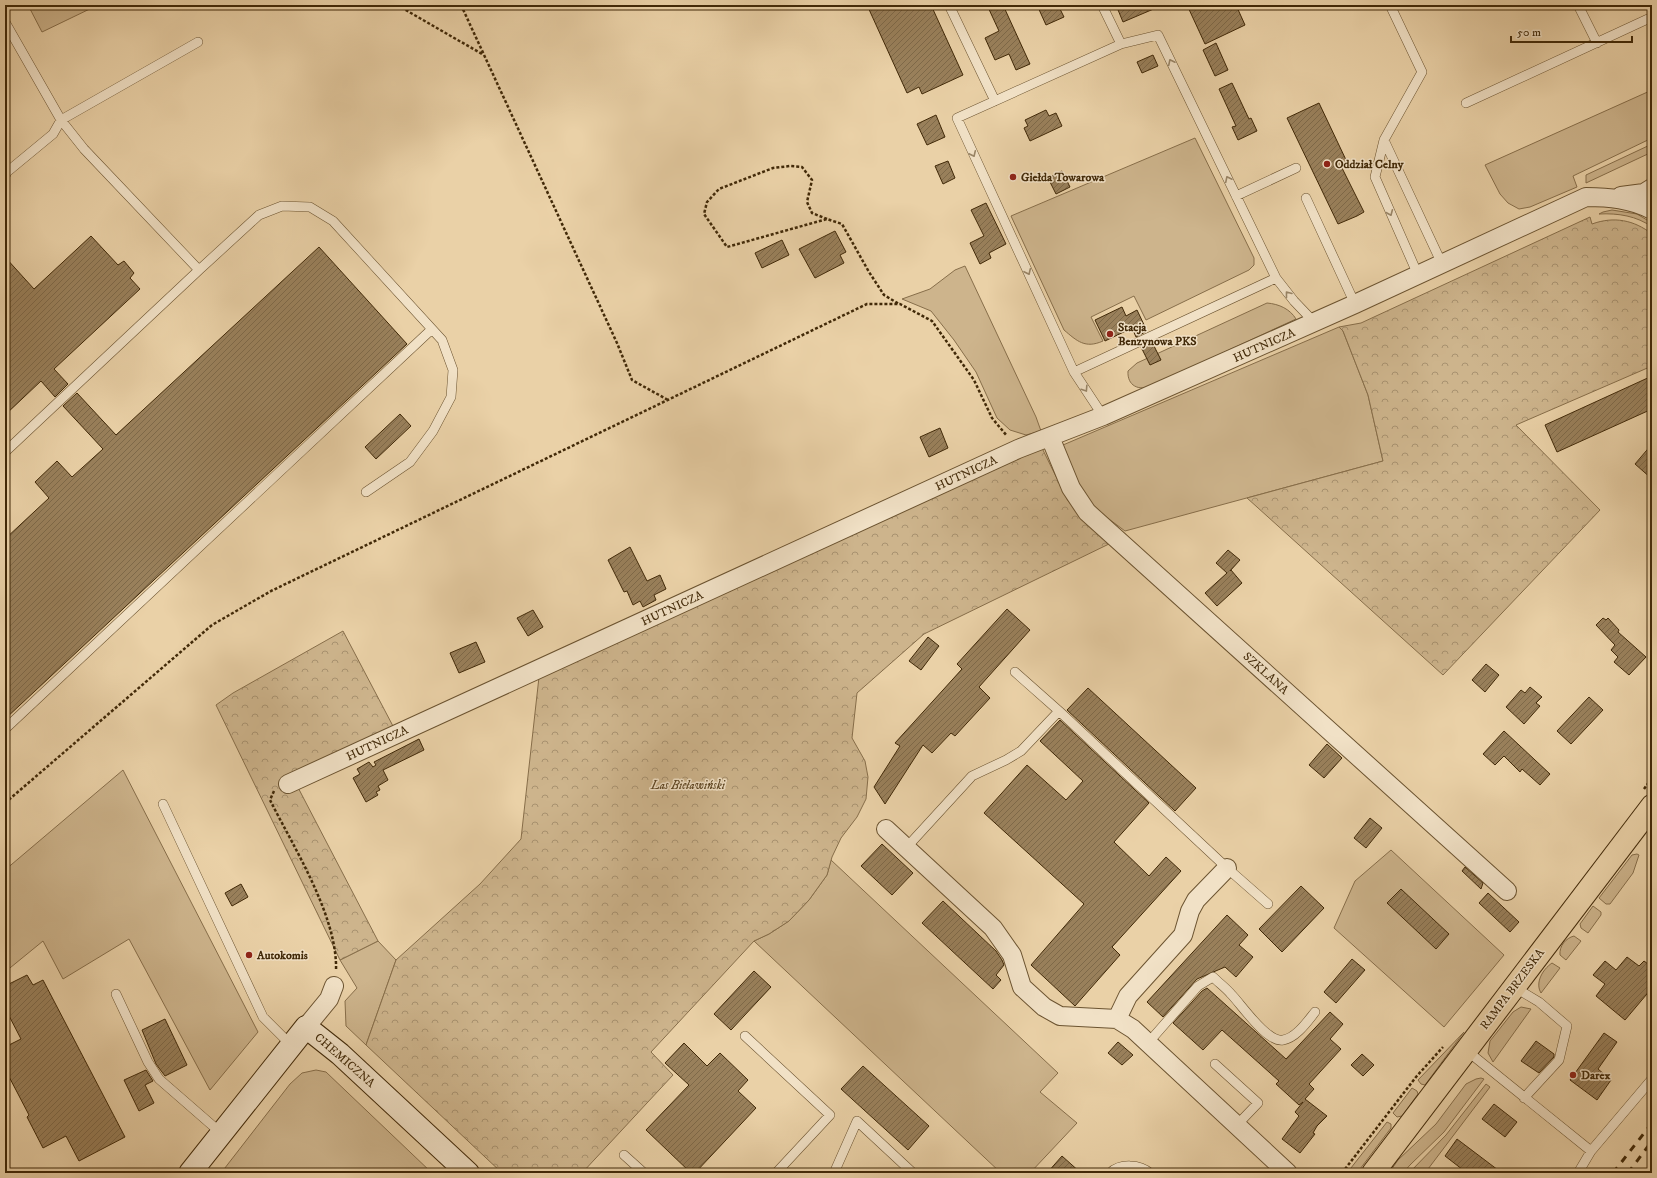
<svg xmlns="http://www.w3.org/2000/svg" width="1657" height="1178" font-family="'IM FELL DW Pica',serif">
	<defs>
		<pattern id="forest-crowns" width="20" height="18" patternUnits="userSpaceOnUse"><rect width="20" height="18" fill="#cdb48c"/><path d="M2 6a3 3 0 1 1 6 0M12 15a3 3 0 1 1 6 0" fill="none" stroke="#a89270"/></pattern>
		<pattern id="building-hatch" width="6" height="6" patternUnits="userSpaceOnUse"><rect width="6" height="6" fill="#99805b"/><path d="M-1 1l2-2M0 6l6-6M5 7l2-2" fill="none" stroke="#7e6949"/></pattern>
	</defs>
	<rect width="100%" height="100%" fill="#ead1a7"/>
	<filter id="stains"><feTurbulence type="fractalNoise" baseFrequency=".005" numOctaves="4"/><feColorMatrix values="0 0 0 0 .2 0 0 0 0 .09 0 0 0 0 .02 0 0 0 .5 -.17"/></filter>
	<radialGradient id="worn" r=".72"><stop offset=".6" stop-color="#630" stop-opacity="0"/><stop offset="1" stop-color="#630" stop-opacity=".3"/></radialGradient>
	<path fill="#cdb48c" stroke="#876e4a" d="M28,5H98L42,32Z
		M1652,90V138L1573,176L1577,187L1530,207L1519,209L1508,203L1500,194L1485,165Z
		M1195,138L1254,258V265L1249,270L1146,320L1134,296L1091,317L1103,341C1085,349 1077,341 1064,330L1011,216Z
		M1652,144V152L1586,183V175Z
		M1612,210L1637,214L1652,223V227C1637,216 1618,213 1599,214L1603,212Z
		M965,266L1036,417L1041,431L1026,435L1010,430L997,418L976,372L954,340L931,311L902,299L930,289L955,270Z
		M1267,303C1279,304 1290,309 1296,319L1151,386C1139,391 1127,386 1128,371L1137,363Z
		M1339,327L1343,331L1368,395L1383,461L1125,531L1086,502L1063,445Z
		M123,770L258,1032L210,1090L129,939L63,979L43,941L5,972V870Z
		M1391,850L1504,955L1444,1027L1334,928L1355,881Z
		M1637,854L1639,855L1633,873L1610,904H1606L1599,898L1632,855Z
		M831,860L1058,1073L1040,1092L1077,1123L1030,1173H1001L754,941L769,934L789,921L809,900L827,875Z
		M1593,906L1601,912V915L1588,933L1581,928L1580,924Z
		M1574,936L1581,941L1566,960L1560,955C1559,946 1566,938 1574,936Z
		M378,941L396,960L366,1045L346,1026L345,1001L357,988L340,960Z
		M1552,963L1560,968L1541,993C1535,983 1542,970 1552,963Z
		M1521,1007L1531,1009L1493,1062L1488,1053L1490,1041L1513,1012Z
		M1464,1032L1425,1085L1421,1084L1418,1080Z
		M316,1070L326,1072L432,1173H221L290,1084L302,1073Z
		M1481,1078L1484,1079L1444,1132L1410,1165L1403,1173H1389L1398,1160L1436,1124L1466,1084L1476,1079Z
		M1486,1084L1490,1087L1425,1173H1409L1446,1135Z
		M1412,1088L1417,1091L1418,1094L1402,1116L1397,1117L1393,1113Z
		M1387,1122L1391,1124V1128L1357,1173H1347Z"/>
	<path fill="url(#forest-crowns)" stroke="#876e4a" d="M1590,217L1592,224C1614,216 1634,220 1652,234V366L1516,425L1600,510L1443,675L1247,498L1383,461L1368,395L1343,331L1339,327L1361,323Z
		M1042,448L1068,501L1111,543L924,634L857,693L852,738L865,761L868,777L866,799L857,817L841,838L832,857L827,875L809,900L789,921L769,934L754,941L651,1052L673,1075L582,1173H502L366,1045L396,960L480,884L521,839L539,677Z
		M343,631L394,728L292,776L378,941L340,960L216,705L233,693Z"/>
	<path fill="url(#building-hatch)" stroke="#412908" d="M867,5H931L963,75L922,94L919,87L907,93Z
		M987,5H1003L1030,64L1016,70L1009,54L995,60L985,38L999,31Z
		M1037,5H1058L1064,17L1046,25Z
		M1116,5H1163L1123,22Z
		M1187,5H1236L1245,25L1205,44Z
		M1216,43L1228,70L1215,76L1203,50Z
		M1153,55L1158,66L1142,73L1137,62Z
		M1232,83L1249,119L1251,118L1257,131L1238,140L1232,127L1236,126L1219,89Z
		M1319,103L1347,162L1341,166L1364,212L1357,216L1338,224L1287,118Z
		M1046,110L1049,116L1056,113L1062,126L1030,141L1024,128L1028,126L1025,120Z
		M936,115L945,137L927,145L917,124Z
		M948,161L955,178L943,184L935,166Z
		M1062,171L1070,187L1056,194L1048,178Z
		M986,203L1006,244L989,253L991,258L980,264L970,243L984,236L971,210Z
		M835,231L846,252L840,255L844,263L815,278L799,249Z
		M91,236L118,265L124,261L134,273L130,278L140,289L54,369L68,384L55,397L41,381L5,415V257L34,289Z
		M782,240L789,255L762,268L755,253Z
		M319,247L407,344L5,719V539L49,498L35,482L57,461L72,477L103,449L63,406L77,393L116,435Z
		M1122,307L1126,316L1137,310L1147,331L1136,337L1132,328L1105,341L1095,320Z
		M1152,342L1161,360L1150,365L1141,347Z
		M1652,376V409L1557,452L1545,425Z
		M400,414L411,426L376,459L365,447Z
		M940,428L948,448L929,457L920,437Z
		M1652,444V479L1635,464Z
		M630,547L647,581L660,575L666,589L654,595L656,600L643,607L640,601L633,605L627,591L624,592L608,560Z
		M1228,550L1240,560L1230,571L1231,570L1242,583L1217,606L1205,593L1227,573L1216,563Z
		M1007,609L1030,630L979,687L990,698L955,736L951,733L932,753L923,745L885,804L874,787L900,746L895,743L962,669L957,664Z
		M533,610L543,627L528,636L517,618Z
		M1603,618L1606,620L1608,618L1619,630L1618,632L1646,657L1629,675L1614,662L1618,657L1611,650L1615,645L1596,625Z
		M928,637L939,646L921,670L909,661Z
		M476,642L485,662L459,673L450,653Z
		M1486,664L1499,675L1485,692L1472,680Z
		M1530,687L1542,697L1536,703L1540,706L1524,724L1506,707L1521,690L1525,693Z
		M1088,688L1196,788L1175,811L1067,710Z
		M1589,697L1603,710L1571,744L1557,731Z
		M1060,720L1149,803L1114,842L1149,876L1166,857L1181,871L1112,947L1120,955L1075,1006L1031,965L1084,904L984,813L1027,765L1066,800L1083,781L1040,741Z
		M1504,731L1550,774L1540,785L1522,769L1520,772L1504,756L1495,765L1483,754Z
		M419,739L424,750L383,770L388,780L378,786L380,790L376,792L378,795L366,802L353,778L360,774L357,769L369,762L373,767L376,765L374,762Z
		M1327,744L1342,758L1324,778L1309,765Z
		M1370,818L1382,828L1366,848L1354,838Z
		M882,844L913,873L892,895L861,866Z
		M1465,867L1483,883L1481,889L1462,871Z
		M241,884L248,897L232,906L225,893Z
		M1301,886L1324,908L1282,952L1259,929Z
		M1401,889L1449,934L1436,949L1387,903Z
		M1488,893L1519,922L1510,932L1479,903Z
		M943,901L996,951L1002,960L1004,965L996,975L1001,980L993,989L922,923Z
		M1227,915L1248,935L1239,945L1253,957L1236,977L1225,967L1197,979L1163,1017L1147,1002Z
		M1627,957L1639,966L1644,961L1652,967V988L1625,1020L1596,996L1605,984L1593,975L1605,961L1616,970Z
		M1352,959L1365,970L1336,1003L1324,992Z
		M754,971L771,987L731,1030L714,1014Z
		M27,975L33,985L43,980L125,1137L79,1161L66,1136L43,1148L27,1117L29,1115L5,1069V1047L21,1039L5,1008V986Z
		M1207,988L1286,1059L1330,1012L1343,1024L1330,1039L1341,1049L1309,1084L1314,1089L1305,1099L1327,1116L1317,1126L1313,1133L1315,1134L1300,1153L1282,1139L1299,1116L1295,1112L1303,1102L1299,1105L1276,1084L1279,1081L1222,1030L1203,1050L1173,1023L1202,991Z
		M165,1019L187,1065L165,1076L156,1064L142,1030Z
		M1604,1033L1617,1042L1598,1069L1611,1080L1597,1100L1570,1080Z
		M1536,1041L1554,1054V1057L1539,1073L1521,1061Z
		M1118,1042L1133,1055L1122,1065L1108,1053Z
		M684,1043L707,1066L720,1053L748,1080L738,1091L756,1108L695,1173H691L646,1130L689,1085L665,1063Z
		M1362,1054L1374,1065L1363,1076L1351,1065Z
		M863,1066L929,1126L908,1150L841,1089Z
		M146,1070L153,1081L145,1085L154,1103L139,1111L124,1080Z
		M1494,1104L1517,1122L1505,1137L1482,1119Z
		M1457,1139L1502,1173H1467L1445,1156Z
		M1062,1156L1081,1173H1047Z"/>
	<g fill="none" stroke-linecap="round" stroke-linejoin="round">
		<g stroke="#6b5330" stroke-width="10">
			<path id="lane" d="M949,5L995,101
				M1102,5L1121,44
				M1390,5L1422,72L1384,140L1375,177L1418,275
				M1578,5L1597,43
				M5,22L61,120L53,134L7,172L5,176
				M198,42L61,120L84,149L199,270L259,215L282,206L310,207L333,221L442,340L453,370L451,397L433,431L410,462L366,492
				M1466,103L1652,17
				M1384,140L1442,264
				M1236,196L1296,168
				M1306,198L1355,304
				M1074,372L1276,278
				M1103,416L1074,372L957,118L1121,44L1158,35L1276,278L1294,301L1314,322
				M5,452L199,270
				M1059,711L1227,868L1268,904
				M5,729L432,329
				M163,804L263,1017L291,1045
				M906,848L972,776L1006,760L1021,751L1059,711L1015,672
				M1514,987L1539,1002L1567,1026L1559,1060L1524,1098
				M116,994L148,1062L159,1079L221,1133
				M745,1036L830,1115L776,1173
				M1148,1043L1198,986L1213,977C1219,983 1226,988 1231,994C1241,1004 1267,1043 1283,1040C1296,1038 1307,1022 1315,1012
				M1466,1050L1591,1151L1578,1173
				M1215,1064L1258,1103L1237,1125
				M1591,1151L1652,1079
				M624,1155L644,1173
				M834,1173L857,1121L913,1173
				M1110,1173C1120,1163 1140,1164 1150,1173"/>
		</g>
		<g stroke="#6b5330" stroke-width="20">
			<path id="street" d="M1621,196L1644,193L1652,188
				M1050,437L1071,488L1087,512L1507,891
				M288,784L1018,449L1103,416L1355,304L1586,197C1609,197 1631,199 1652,210
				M886,829L993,928L1012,955L1022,987L1044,1007L1060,1016L1117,1019L1133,1029L1288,1173
				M1117,1019L1128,996L1183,935L1190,911L1196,900L1227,868
				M306,1027L329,999L334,986"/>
		</g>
		<g stroke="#412908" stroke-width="24">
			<path id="secondary" d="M190,1173L306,1027L340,1054L468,1173"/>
		</g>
		<g stroke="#412908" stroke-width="24">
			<path id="highway" d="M1373,1173L1652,806"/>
		</g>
		<path stroke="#412908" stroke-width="2.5" stroke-dasharray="3 2" stroke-linecap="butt" d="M397,5L482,54
			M461,5L617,343L632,380L668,400
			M827,219L812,213L807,202L812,180L802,167L790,166L773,168L719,189L707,202L704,214L727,247L827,219L842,224L869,272L884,295L899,304
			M1644,789L1652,778
			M274,791L270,800C294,848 338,917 336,971
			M5,803L212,625L271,591L867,304H900L932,321L974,380L992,418L1007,436
			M1342,1173L1416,1077L1443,1047"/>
		<use href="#lane" stroke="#f1e1c6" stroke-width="9"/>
		<use href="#street" stroke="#f1e1c6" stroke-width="18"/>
		<use href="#secondary" stroke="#f1e1c6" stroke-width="22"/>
		<use href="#highway" stroke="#ead1a7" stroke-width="22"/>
		<path stroke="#412908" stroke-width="3" stroke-dasharray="7 7" stroke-linecap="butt" d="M1613,1173L1652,1123
			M1628,1173L1652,1141"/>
	</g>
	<defs><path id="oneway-chevron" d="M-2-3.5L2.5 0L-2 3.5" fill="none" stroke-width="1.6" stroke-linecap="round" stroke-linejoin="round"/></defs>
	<g stroke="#998567">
		<use href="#oneway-chevron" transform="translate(1171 62) rotate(-116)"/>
		<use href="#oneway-chevron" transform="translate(973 154) rotate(65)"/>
		<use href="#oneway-chevron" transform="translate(1228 179) rotate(-116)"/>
		<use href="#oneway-chevron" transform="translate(1390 213) rotate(67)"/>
		<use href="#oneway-chevron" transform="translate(1028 272) rotate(65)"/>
		<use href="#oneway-chevron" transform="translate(1288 294) rotate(-128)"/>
		<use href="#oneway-chevron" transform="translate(1085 389) rotate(57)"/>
	</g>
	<g fill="#8f2418" stroke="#f1e1c6" stroke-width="1.5">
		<circle cx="1327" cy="164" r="4"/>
		<circle cx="1013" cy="177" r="4"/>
		<circle cx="1110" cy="334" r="4"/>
		<circle cx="249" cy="955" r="4"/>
		<circle cx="1573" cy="1075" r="4"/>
	</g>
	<g text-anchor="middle" stroke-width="3" stroke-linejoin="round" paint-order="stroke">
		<g font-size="12" font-weight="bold" fill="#412908" stroke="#f1e1c6" text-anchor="start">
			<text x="1335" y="168">Oddział Celny</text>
			<text x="1021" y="181">Giełda Towarowa</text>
			<text x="1118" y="331">Stacja<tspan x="1118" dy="14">Benzynowa PKS</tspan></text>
			<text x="257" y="959">Autokomis</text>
			<text x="1581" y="1079">Darex</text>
		</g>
		<g font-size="12" fill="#412908" stroke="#f1e1c6">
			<text transform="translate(1264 345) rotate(-24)" y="4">HUTNICZA</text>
			<text transform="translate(966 473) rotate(-25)" y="4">HUTNICZA</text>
			<text transform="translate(672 608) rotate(-25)" y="4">HUTNICZA</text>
			<text transform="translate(1266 673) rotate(42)" y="4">SZKLANA</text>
			<text transform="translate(377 743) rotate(-25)" y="4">HUTNICZA</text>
			<text transform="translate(1512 989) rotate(-53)" y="4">RAMPA BRZESKA</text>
			<text transform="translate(345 1060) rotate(41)" y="4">CHEMICZNA</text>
		</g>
		<g font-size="12" font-style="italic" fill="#5d4522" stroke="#f1e1c6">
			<text x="688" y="789">Las Bieławiński</text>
		</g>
	</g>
	<rect width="1657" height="1178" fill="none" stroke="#ead1a7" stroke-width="20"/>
	<rect x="6" y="6" width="1645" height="1166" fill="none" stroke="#412908" stroke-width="2"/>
	<rect x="10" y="10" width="1637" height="1158" fill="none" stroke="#412908"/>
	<path d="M1511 36v6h121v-6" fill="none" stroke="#412908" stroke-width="2"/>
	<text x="1517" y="36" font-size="12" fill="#412908" stroke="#f1e1c6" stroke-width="3" paint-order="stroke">50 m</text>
	<rect width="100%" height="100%" filter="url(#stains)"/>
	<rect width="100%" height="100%" fill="url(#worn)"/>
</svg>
